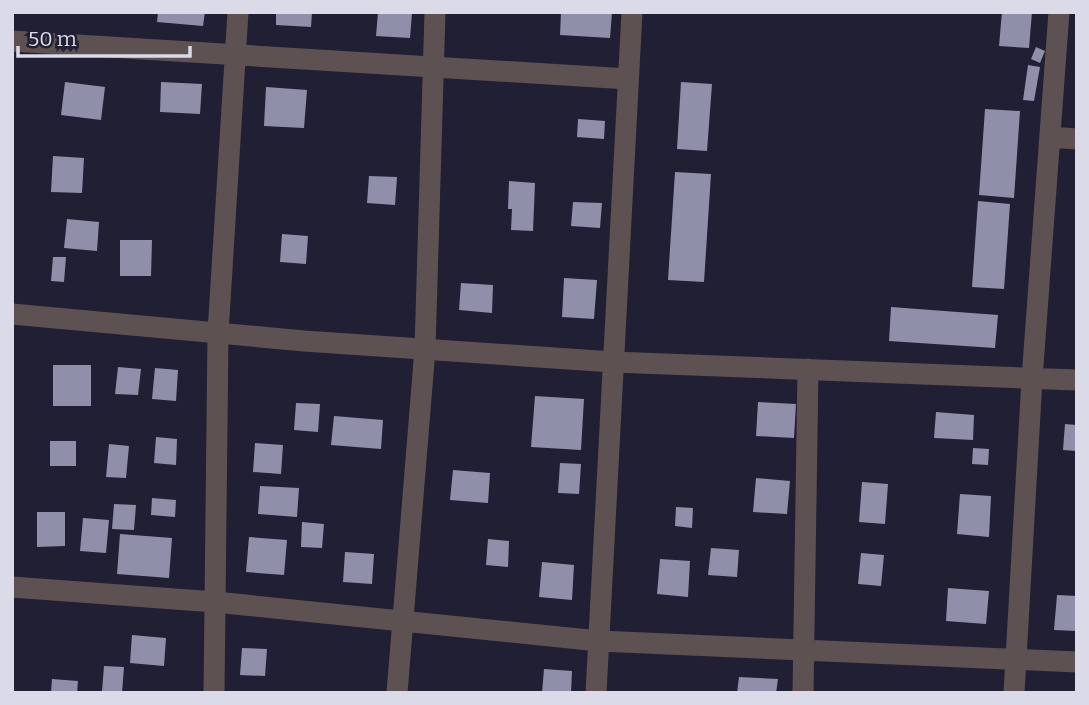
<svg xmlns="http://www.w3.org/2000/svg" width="1089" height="705" font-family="Bitter,serif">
	<rect width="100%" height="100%" fill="#211f34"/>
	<path fill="#908faa" d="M158,12H205L203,26L157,22Z
		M276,12H312L311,27L276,25Z
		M378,12L412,13L410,38L376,36Z
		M561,12H612L610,38L560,35Z
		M1002,12H1032L1029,48L999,46Z
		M1036,47L1045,51L1040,63L1031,59Z
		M1028,65L1040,67L1034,101L1023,100Z
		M65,82L105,87L101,120L61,115Z
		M161,82L202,84L200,114L160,112Z
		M681,82L712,84L707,151L677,149Z
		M266,87L307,90L304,128L264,126Z
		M985,109L1020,111L1014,198L979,195Z
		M578,119L605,121L604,139L577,137Z
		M53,156L84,158L82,193L51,192Z
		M675,172L711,174L704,282L668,280Z
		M369,176L397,177L395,205L367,203Z
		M509,181L535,183L533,231L511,230L512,209H508Z
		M978,201L1010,204L1004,289L972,287Z
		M573,202L602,203L600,228L571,226Z
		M67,219L99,222L97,251L64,248Z
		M282,234L308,236L306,264L280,262Z
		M120,240H152L151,276H120Z
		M53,257H66L64,282L51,281Z
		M564,278L597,280L594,319L562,317Z
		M461,283L493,285L492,313L459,310Z
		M891,307L998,315L995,348L889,341Z
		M53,365H91V406H53Z
		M118,367L141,369L138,395L115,394Z
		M155,368L178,370L176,401L152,399Z
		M535,396L584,399L581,450L531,447Z
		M758,402L796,404L794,438L756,436Z
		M296,403L320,404L318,432L294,430Z
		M936,412L974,415L973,440L934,438Z
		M334,416L383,420L381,449L331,445Z
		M1065,424L1077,425V451L1063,450Z
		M156,437L177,439L176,465L154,463Z
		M50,441H76V466H50Z
		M255,443L283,445L281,474L253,472Z
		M109,444L129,446L126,478L106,477Z
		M973,448L989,449L988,465L972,464Z
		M560,463L581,464L579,494L558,493Z
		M453,470L490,473L488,503L450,500Z
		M756,478L790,481L787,514L753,512Z
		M862,482L888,484L885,524L859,522Z
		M260,486L299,488L297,517L258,514Z
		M960,494L991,496L989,537L957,534Z
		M152,498L176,500L175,517L151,515Z
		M114,504L136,505L134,530L112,529Z
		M676,507L693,508L692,528L675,526Z
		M37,512H65V546L37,547Z
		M83,518L109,520L106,553L80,551Z
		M302,522L324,524L322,548L301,547Z
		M120,534L172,538L169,578L117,574Z
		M249,537L287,540L284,575L246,572Z
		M488,539L509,541L508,567L486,565Z
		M711,548L739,550L737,577L708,575Z
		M345,552L374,554L372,584L343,582Z
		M861,553L884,555L881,586L858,584Z
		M660,559L690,561L688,597L657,594Z
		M542,562L574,565L572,600L539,597Z
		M948,588L989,591L986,624L946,621Z
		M1057,595L1077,596V631L1054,630Z
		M132,635L166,638L164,666L130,663Z
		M242,648L267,649L265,676L240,675Z
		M104,666L124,667L122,693L102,691Z
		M544,669L572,671L571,693H542Z
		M739,677L778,679L776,693H737Z
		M52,679L78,681L77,693H51Z"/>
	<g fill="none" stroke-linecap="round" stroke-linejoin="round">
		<path stroke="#5e5152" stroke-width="21" d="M12,41L628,79
			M1050,137L1077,139
			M12,314L304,341L613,362L1077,380
			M12,587L215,602L599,641L1077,662
			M214,693L218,333L238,12
			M397,693L425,349L435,12
			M596,693L632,12
			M803,693L808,369
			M1014,693L1032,379L1059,12"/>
	</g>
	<rect width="1089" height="705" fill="none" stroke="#dbdae9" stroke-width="28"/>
	<path d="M18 46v10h172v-10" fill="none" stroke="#dbdae9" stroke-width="3.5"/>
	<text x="28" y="46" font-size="21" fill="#dbdae9" stroke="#211f34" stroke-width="5" paint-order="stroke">50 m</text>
</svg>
